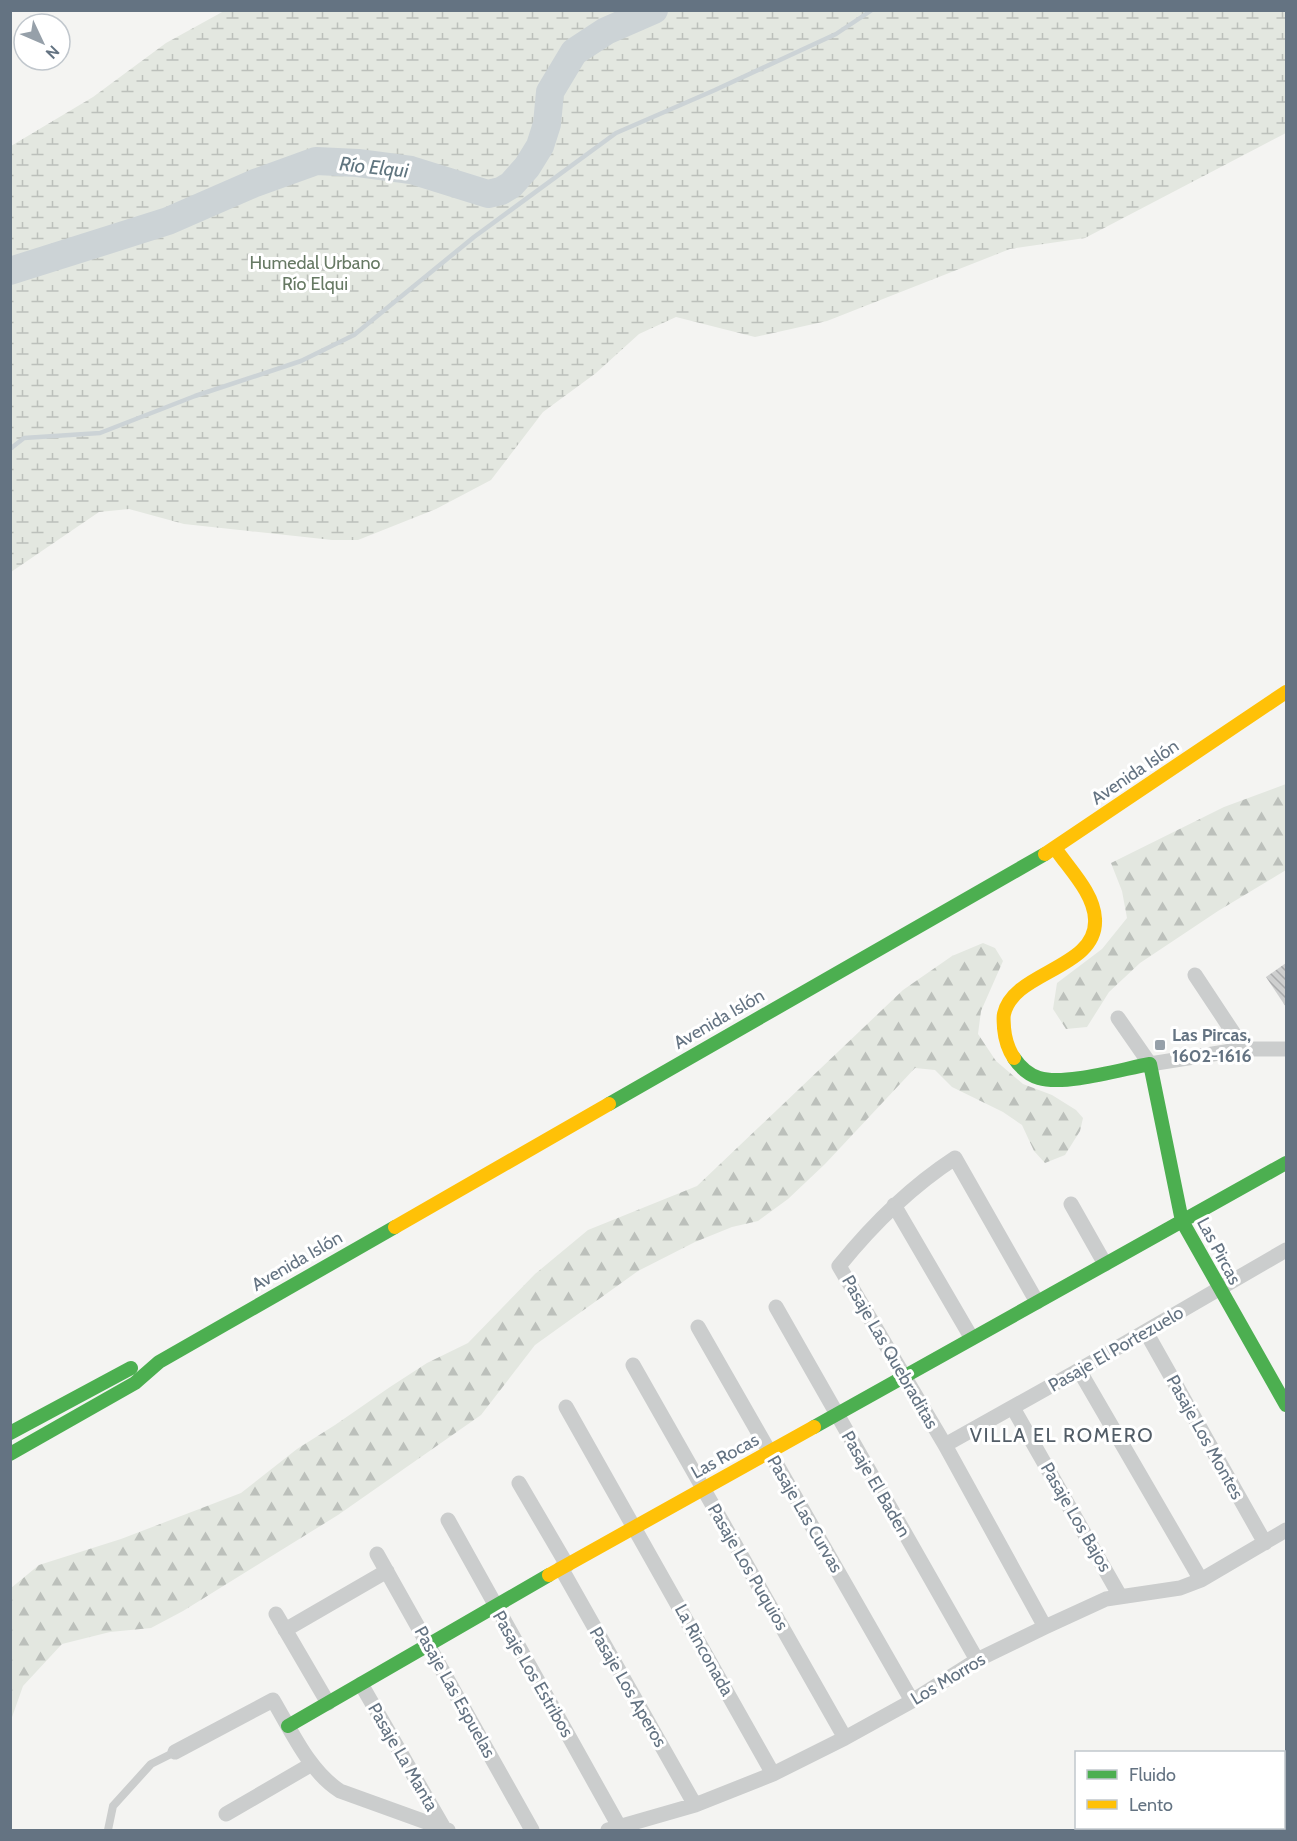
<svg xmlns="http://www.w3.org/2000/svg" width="1297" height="1841" font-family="Cabin,sans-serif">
	<defs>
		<pattern id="forest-firs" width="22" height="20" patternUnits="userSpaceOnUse" patternTransform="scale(1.5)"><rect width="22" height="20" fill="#e3e7e0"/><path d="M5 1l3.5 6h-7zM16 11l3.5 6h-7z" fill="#bcc0bb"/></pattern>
		<pattern id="wetland-marsh" width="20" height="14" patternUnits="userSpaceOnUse" patternTransform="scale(1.5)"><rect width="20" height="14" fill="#e3e7e0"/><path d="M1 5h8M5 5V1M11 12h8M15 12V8" fill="none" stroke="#bcc0bb"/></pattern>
		<pattern id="building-back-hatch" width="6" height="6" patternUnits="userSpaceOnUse" patternTransform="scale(1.5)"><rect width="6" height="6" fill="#cecfcf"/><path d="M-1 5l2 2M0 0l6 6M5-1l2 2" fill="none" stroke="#abacad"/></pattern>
	</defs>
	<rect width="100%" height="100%" fill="#f4f4f2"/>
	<path fill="url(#forest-firs)" d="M1286,784V870L1218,911L1140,963L1109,992L1087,1027L1066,1029L1053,1009L1057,983L1102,949L1127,918L1122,891L1111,863L1224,807Z
		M983,943L995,948L1003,961L981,1011L978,1034L996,1061L1023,1084L1052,1095L1076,1110L1083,1118L1080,1131L1065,1155L1045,1163L1034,1151L1022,1125L1003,1112L952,1087L935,1070L915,1068L825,1164L788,1199L758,1221L732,1227L695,1242L638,1271L535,1345L481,1415L338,1515L183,1611L151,1628L110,1632L62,1644L23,1686L11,1720V1588L39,1565L121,1539L241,1493L297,1449L335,1425L390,1387L427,1363L468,1343L535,1274L588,1230L697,1186L903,990L952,956Z"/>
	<path fill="url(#wetland-marsh)" d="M224,11H1286V133L1085,238L1010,249L827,321L755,337L676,317L639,334L596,373L543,412L491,480L436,509L358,540H332L184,524L129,509L99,512L11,572V146L93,97L166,43Z"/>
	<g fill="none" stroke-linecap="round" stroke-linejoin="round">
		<path stroke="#ccd3d6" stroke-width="4.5" d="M10,449L24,438L100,433L195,396L301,361L354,335L474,237L616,133L715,90L836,34L872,10"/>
		<path stroke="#ccd3d6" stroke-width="28" d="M10,271L168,221L255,183L316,161L358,163L411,170L488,194L501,191L511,185L527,167L540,146L547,124L550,92L574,52L606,31L654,10"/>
	</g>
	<path fill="url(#building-back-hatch)" d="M1286,963V1007L1266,977Z"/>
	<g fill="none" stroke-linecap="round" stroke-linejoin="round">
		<path stroke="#cbcdcd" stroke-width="8" d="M108,1830L113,1806L151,1764L175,1752"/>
		<path stroke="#cbcdcd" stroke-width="15" d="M1195,975L1244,1049
			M1118,1018L1150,1064L1244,1049H1286
			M1071,1204L1105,1264
			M894,1205L971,1337
			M1037,1302L955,1158C909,1188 873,1224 839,1266L945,1445L1045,1627
			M776,1307L977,1660
			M698,1327L912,1701
			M1146,1332L1265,1543
			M633,1365L845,1738
			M1079,1370L1201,1580
			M566,1407L773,1774
			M1013,1408L1120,1596
			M945,1445L1072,1374L1286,1250
			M519,1483L567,1565
			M448,1520L620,1828
			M377,1554L532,1830
			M561,1568L695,1805
			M276,1614L328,1703
			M285,1630L387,1571
			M361,1684L445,1830
			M175,1752L273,1700C292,1732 309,1771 340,1791L448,1830
			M226,1814L312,1764
			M608,1830L695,1805L773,1774L845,1738L912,1701L977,1660L1045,1627L1106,1599L1180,1588L1201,1580L1286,1530"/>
		<path stroke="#4caf50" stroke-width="14" d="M1014,1058C1020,1067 1029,1075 1039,1078C1065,1086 1122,1069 1150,1064L1182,1221L1286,1405
			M609,1104L1045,854
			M814,1427L1286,1163
			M10,1433L131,1368
			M10,1454L135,1383L159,1362L395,1227
			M288,1726L549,1575"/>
		<path stroke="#ffc107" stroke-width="14" d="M1045,854L1286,692
			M1014,1058C1008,1049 1005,1039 1004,1028C1004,1024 1003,1018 1004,1014C1013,971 1098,969 1095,919C1094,893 1069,869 1055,848
			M395,1227L609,1104
			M549,1575L814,1427"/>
	</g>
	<rect fill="#96a0a9" stroke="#fff" stroke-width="2" x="1154" y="1039" width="12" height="12" rx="3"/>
	<g text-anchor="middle" stroke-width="6" stroke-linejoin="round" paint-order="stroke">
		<g font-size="18" fill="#667963" stroke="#fff">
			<text x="315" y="269">Humedal Urbano<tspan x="315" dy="21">Río Elqui</tspan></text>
		</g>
		<g font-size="18" fill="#647382" stroke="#fff">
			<text transform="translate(1135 772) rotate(-34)" y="6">Avenida Islón</text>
			<text transform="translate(719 1019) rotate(-30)" y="6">Avenida Islón</text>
			<text transform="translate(1219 1251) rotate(62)" y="6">Las Pircas</text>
			<text transform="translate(297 1261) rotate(-30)" y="6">Avenida Islón</text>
			<text transform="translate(1116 1349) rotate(-30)" y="6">Pasaje El Portezuelo</text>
			<text transform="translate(890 1352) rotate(60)" y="6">Pasaje Las Quebraditas</text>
			<text transform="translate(1205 1437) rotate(61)" y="6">Pasaje Los Montes</text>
			<text transform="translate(725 1456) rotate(-29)" y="6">Las Rocas</text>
			<text transform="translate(876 1484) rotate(60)" y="6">Pasaje El Baden</text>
			<text transform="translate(805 1514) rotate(60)" y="6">Pasaje Las Curvas</text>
			<text transform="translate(1076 1517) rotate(60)" y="6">Pasaje Los Bajos</text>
			<text transform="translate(748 1567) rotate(60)" y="6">Pasaje Los Puquios</text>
			<text transform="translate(704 1650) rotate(61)" y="6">La Rinconada</text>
			<text transform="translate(533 1674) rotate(60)" y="6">Pasaje Los Estribos</text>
			<text transform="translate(948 1679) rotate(-31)" y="6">Los Morros</text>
			<text transform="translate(628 1687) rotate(60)" y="6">Pasaje Los Aperos</text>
			<text transform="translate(455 1692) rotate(61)" y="6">Pasaje Las Espuelas</text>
			<text transform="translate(403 1757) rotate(60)" y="6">Pasaje La Manta</text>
		</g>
		<g font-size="18" font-weight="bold" fill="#647382" stroke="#fff" text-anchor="start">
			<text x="1172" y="1041">Las Pircas,<tspan x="1172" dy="21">1602-1616</tspan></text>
		</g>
		<g font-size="20" font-style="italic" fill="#60757f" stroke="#fff">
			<text transform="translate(374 167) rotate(6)" y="7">Río Elqui</text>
		</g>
		<g font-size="20" letter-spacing="1.5" fill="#525d67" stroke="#fff">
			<text x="1062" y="1442">VILLA EL ROMERO</text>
		</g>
	</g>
	<rect width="1297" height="1841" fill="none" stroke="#647382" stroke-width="24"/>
	<rect x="1075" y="1751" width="210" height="78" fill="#ffffff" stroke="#c1c7cd" stroke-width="1.5"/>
	<rect x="1087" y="1770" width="30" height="9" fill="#4caf50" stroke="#c1c7cd" stroke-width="1.5"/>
	<text x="1129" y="1781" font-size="18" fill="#647382">Fluido</text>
	<rect x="1087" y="1800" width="30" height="9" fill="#ffc107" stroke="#c1c7cd" stroke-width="1.5"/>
	<text x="1129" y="1811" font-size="18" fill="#647382">Lento</text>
	<g transform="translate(42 42) rotate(134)"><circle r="28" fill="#ffffff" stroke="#c1c7cd" stroke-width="1.5"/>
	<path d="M0-4.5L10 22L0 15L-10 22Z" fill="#96a0a9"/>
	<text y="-9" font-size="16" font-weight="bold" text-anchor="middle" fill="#647382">N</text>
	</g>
</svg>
